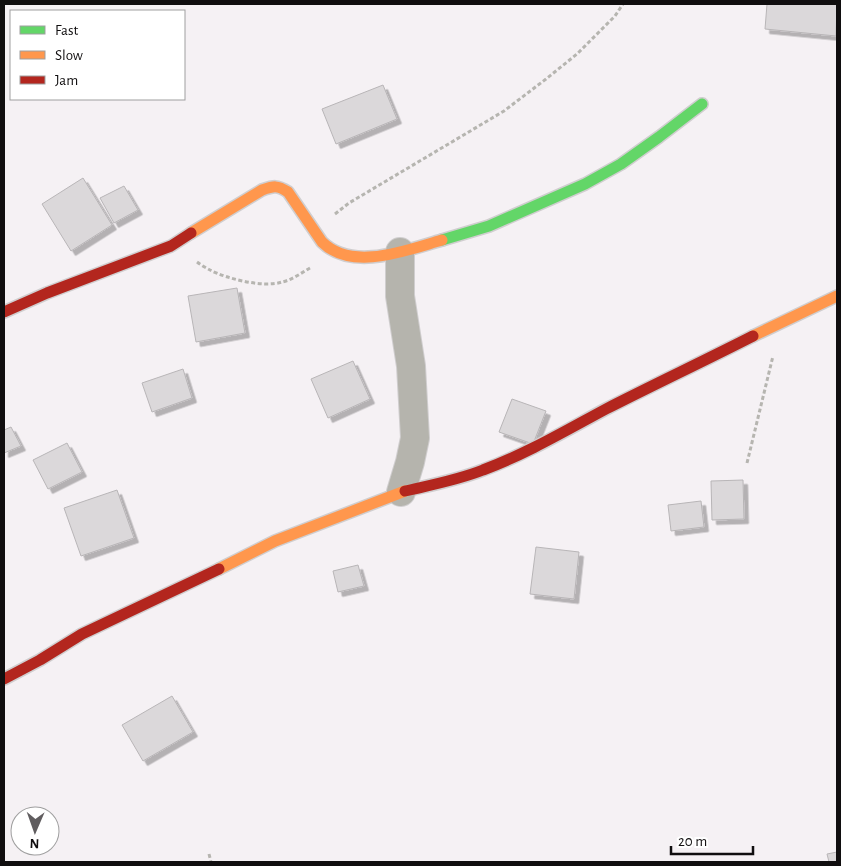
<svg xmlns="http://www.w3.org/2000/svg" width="841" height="866" font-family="'Alegreya Sans',sans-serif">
	<defs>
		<filter id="shadow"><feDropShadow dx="4.5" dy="4.5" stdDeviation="0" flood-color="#0004"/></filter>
	</defs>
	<rect width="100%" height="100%" fill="#f5f1f4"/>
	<path fill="#dbd8da" stroke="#b8b5b7" filter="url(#shadow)" d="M767,4H837L836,36L765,29Z
		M383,85L397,119L336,144L322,109Z
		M83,178L112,225L71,251L42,204Z
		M124,186L138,210L114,223L100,198Z
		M237,288L245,333L196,342L188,296Z
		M353,361L370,399L328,418L311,379Z
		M183,369L192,398L152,412L142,383Z
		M512,399L546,411L533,444L499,432Z
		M11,427L21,446L4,453V430Z
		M67,443L82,472L48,489L33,460Z
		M743,480L744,519L712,520L711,481Z
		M117,490L134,538L81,556L64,508Z
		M701,501L704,527L671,531L668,505Z
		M536,547L579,552L574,599L530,594Z
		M358,565L364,586L338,592L333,571Z
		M172,696L193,732L143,761L122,725Z
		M837,852V862H829L827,854Z"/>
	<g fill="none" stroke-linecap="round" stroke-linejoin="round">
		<g stroke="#d0cecf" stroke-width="30">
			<path id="street" d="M400,252V296L411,366L415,438L410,462L401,492"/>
		</g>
		<g stroke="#d0cecf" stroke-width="14">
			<path id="fast" d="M442,240L489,226L585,184L621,164L659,137L702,104"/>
		</g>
		<g stroke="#d0cecf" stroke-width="14">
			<path id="slow" d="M191,233L262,190C274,186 277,185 288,192L322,242C352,272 407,250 442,240
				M753,336L837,296
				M219,569L275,541L405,491"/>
		</g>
		<g stroke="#d0cecf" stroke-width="14">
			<path id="jam" d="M4,312L47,293L171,246L191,233
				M405,491C431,485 458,480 483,470C526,454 565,431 606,409C655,384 704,361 753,336
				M4,679L40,660L82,634L219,569"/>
		</g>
		<path stroke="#b6b5b0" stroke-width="3" stroke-dasharray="4 2.5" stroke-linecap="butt" d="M335,214L349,203L504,111L546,79L577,54L615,16L623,4
			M197,262C201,265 206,268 210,270C227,279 264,288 282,282C292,280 301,273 310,268
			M747,463L773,356
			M209,854L211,862"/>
		<use href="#street" stroke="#b5b4ad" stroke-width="28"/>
		<use href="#fast" stroke="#63d668" stroke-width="11"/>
		<use href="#slow" stroke="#ff974d" stroke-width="11"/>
		<use href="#jam" stroke="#b3261e" stroke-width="11"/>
	</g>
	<rect width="841" height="866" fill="none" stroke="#100e0f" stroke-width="10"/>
	<rect x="10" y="10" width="175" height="90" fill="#ffffff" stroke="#9f9f9f"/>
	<rect x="20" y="26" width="25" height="8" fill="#63d668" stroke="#9f9f9f"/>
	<text x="55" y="35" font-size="15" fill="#100e0f">Fast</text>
	<rect x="20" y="51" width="25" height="8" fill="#ff974d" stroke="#9f9f9f"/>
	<text x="55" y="60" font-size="15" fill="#100e0f">Slow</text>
	<rect x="20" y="76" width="25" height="8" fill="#b3261e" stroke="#9f9f9f"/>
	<text x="55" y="85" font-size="15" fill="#100e0f">Jam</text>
	<g transform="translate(35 831) rotate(182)"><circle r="24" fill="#ffffff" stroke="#9f9f9f"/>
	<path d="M0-4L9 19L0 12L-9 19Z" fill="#605d5f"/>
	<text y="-8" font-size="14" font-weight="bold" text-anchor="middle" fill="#100e0f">N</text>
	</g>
	<path d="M671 846v8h82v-8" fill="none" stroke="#100e0f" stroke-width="2.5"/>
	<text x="678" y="846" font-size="15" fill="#100e0f" stroke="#ffffff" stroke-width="4" paint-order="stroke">20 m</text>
</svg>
